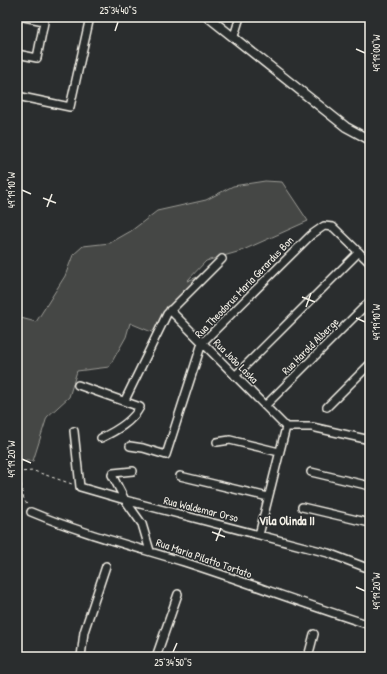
<svg xmlns="http://www.w3.org/2000/svg" width="387" height="674" font-family="'Patrick Hand',sans-serif">
	<rect width="100%" height="100%" fill="#2a2d2e"/>
	<filter id="ink" filterUnits="userSpaceOnUse"><feTurbulence type="fractalNoise" baseFrequency=".025" numOctaves="2"/><feDisplacementMap in="SourceGraphic" scale="8" xChannelSelector="R" yChannelSelector="G"/><feConvolveMatrix kernelMatrix="1 2 1 2 8 2 1 2 1" color-interpolation-filters="sRGB"/></filter>
	<g filter="url(#ink)">
		<path fill="#444645" stroke="#9c9c96" d="M265,181L282,182L308,221L241,251L206,261L187,281L200,276L166,309L154,333L130,323L126,337L109,367L77,371L69,397L47,417L33,461H17V317L36,322L65,276L73,255L83,246L110,243L131,231L157,211L206,200L233,186Z"/>
		<g fill="none" stroke-linecap="round" stroke-linejoin="round">
			<g stroke="#f4f1e8" stroke-width="10">
				<path id="minor" d="M24,17L44,21
					M234,36L240,17
					M17,54L37,58L45,17
					M17,96L70,107L90,17
					M170,310L286,427
					M235,376L359,252
					M78,385L140,407C132,422 116,431 101,438
					M125,400L167,314L222,259
					M265,406L370,301
					M327,407L370,364
					M286,427H312L370,440
					M74,431L80,487L125,500L328,553L370,569
					M217,442L230,440L279,452
					M130,446L143,448L166,455L202,343L311,235L324,226L333,227L370,263
					M133,471L113,473L112,475L125,500L142,524L150,551
					M311,472L370,486
					M180,476L268,497
					M302,507L370,523
					M31,512C81,533 132,546 184,562C246,582 307,605 370,625
					M259,535L286,427
					M81,657L84,632L106,566
					M156,657L178,594
					M308,657L314,634"/>
			</g>
			<g stroke="#f4f1e8" stroke-width="11">
				<path id="major" d="M208,17L346,127L370,140"/>
			</g>
			<path stroke="#f4f1e8" stroke-width="1" stroke-dasharray="3 3" stroke-linecap="butt" d="M17,472L34,471L72,484
				M17,473C25,486 18,492 28,506"/>
			<use href="#minor" stroke="#2a2d2e" stroke-width="7"/>
			<use href="#major" stroke="#2a2d2e" stroke-width="8"/>
		</g>
	</g>
	<path fill="none" stroke="#f4f1e8" stroke-width="1.5" d="M115,31L118,22M356,49L365,53M22,190L31,194M43,198L56,203M47,207L52,194M302,297L315,302M306,307L311,293M356,318L365,322M22,459L31,463M212,532L225,537M216,541L221,528M356,587L365,591M173,652L177,643"/>
	<g text-anchor="middle" stroke-width="3" stroke-linejoin="round" paint-order="stroke">
		<g font-size="11" fill="#f4f1e8" stroke="#2a2d2e">
			<text transform="translate(244 287) rotate(-46)" y="4">Rua Theodorus Maria Gerardus Bon</text>
			<text transform="translate(310 346) rotate(-45)" y="4">Rua Harold Alberge</text>
			<text transform="translate(236 361) rotate(45)" y="4">Rua João Laska</text>
			<text transform="translate(201 509) rotate(14)" y="4">Rua Waldemar Orso</text>
			<text transform="translate(204 558) rotate(19)" y="4">Rua Maria Pilatto Tortato</text>
		</g>
		<g font-size="12" font-weight="bold" fill="#f4f1e8" stroke="#2a2d2e">
			<text x="287" y="525">Vila Olinda II</text>
		</g>
	</g>
	<rect width="387" height="674" fill="none" stroke="#2a2d2e" stroke-width="44"/>
	<rect x="22" y="22" width="343" height="630" fill="none" stroke="#f4f1e8" stroke-width="1.5"/>
	<g font-size="10" text-anchor="middle" fill="#f4f1e8">
		<text x="118" y="14">25°34'40"S</text>
		<text transform="translate(376 53) rotate(-90)" y="4">49°19'00"W</text>
		<text transform="translate(11 190) rotate(-90)" y="4">49°19'10"W</text>
		<text transform="translate(376 322) rotate(-90)" y="4">49°19'10"W</text>
		<text transform="translate(11 459) rotate(-90)" y="4">49°19'20"W</text>
		<text transform="translate(376 591) rotate(-90)" y="4">49°19'20"W</text>
		<text x="173" y="666">25°34'50"S</text>
	</g>
</svg>
